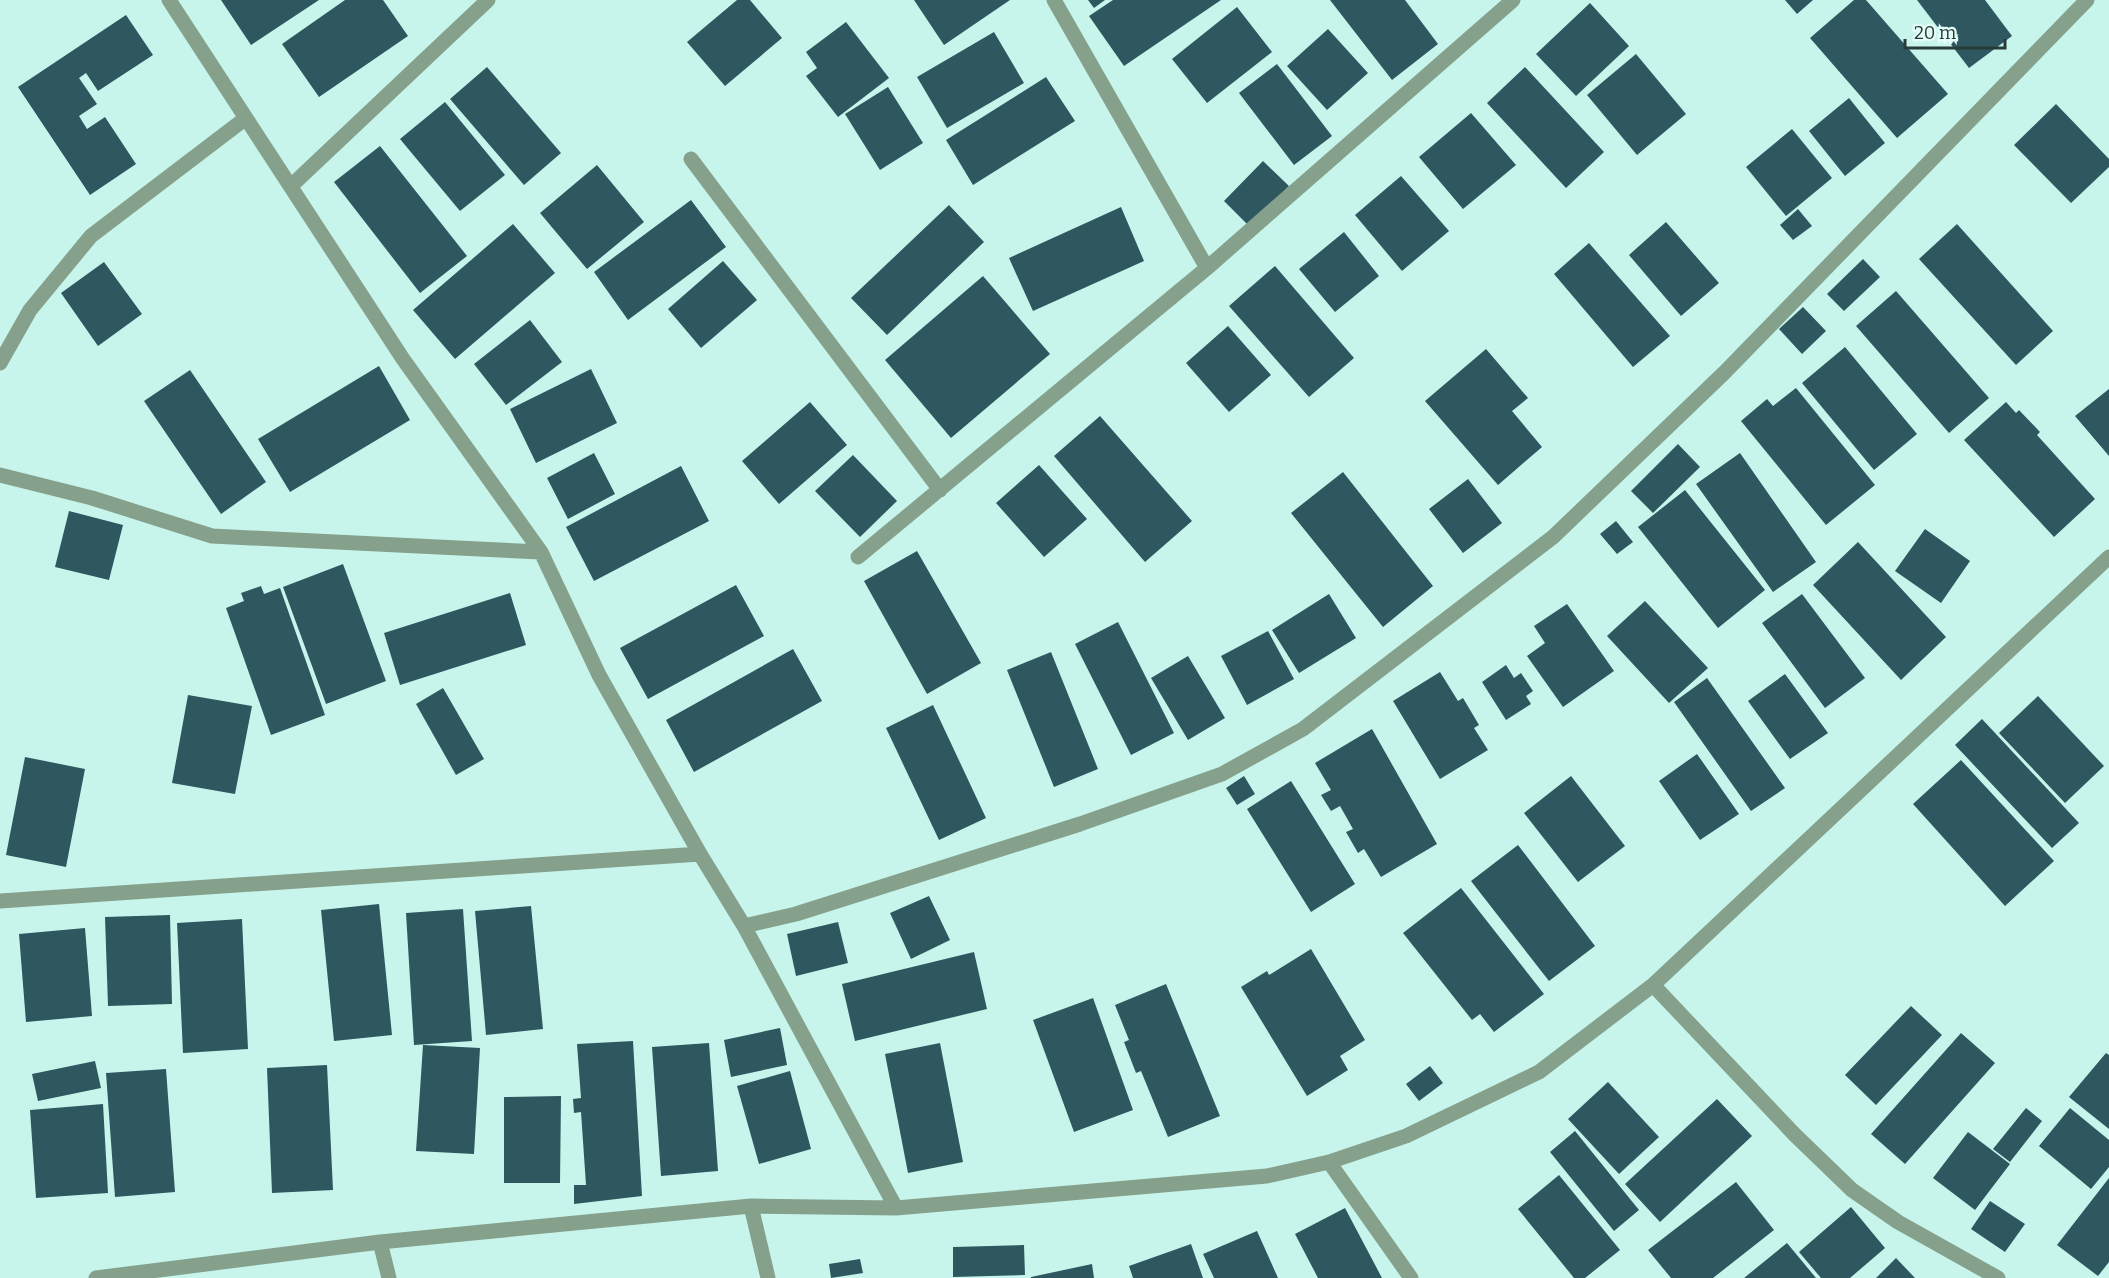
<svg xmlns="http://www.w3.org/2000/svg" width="2109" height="1278" font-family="Bitter,serif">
	<rect width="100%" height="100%" fill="#c7f5ec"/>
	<path fill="#2e575f" d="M221,0H319L251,45Z
		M345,0H383L408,36L319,97L282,44Z
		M737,0H750L782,38L725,86L687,42Z
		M914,0H1010L944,45Z
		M1088,0H1105L1094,8Z
		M1113,0H1221L1124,66L1089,16Z
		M1330,0H1405L1438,44L1392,80Z
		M1785,0H1813L1797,14Z
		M1854,0H1866L1948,94L1897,138L1810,38Z
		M1917,0H1985L2012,36L1969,68Z
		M1590,3L1629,46L1576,96L1536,54Z
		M1237,7L1272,52L1207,103L1172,59Z
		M126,15L153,55L98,91L86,73L79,78L97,104L79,116L87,129L105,117L136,164L90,195L18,87Z
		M846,22L889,78L838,117L806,76L817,68L806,52Z
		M1328,29L1368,73L1327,110L1287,66Z
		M994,32L1024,83L947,128L917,77Z
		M1636,54L1686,114L1637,155L1587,95Z
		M1277,64L1332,136L1294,165L1239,93Z
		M487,67L561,153L524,185L450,99Z
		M1525,67L1604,152L1566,188L1487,103Z
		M1046,77L1075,121L973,185L946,140Z
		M888,87L923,143L880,170L845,114Z
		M1849,98L1885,143L1845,176L1809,131Z
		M445,102L505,175L460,211L400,139Z
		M2056,104L2109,159V167L2071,203L2014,145Z
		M1471,113L1516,165L1463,209L1419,157Z
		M1792,129L1832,178L1786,216L1746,167Z
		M380,146L467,256L420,293L334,182Z
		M1263,161L1289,186L1250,227L1224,201Z
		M597,165L644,222L587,269L540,213Z
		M1401,176L1449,231L1402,271L1355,215Z
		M691,200L726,247L628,320L594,272Z
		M949,205L984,242L887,335L851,298Z
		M1121,207L1144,261L1033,311L1009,258Z
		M1798,209L1812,226L1793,240L1780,225Z
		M1666,222L1719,283L1681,316L1629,255Z
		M513,224L555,273L455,359L413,310Z
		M1957,224L2053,331L2016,365L1919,259Z
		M1344,232L1379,276L1335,312L1299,269Z
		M1589,243L1670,336L1633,367L1554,274Z
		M1863,259L1880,277L1844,311L1827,294Z
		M723,261L757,300L701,348L668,309Z
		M104,262L142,314L98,346L61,293Z
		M1275,266L1354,358L1309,397L1229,306Z
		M983,276L1050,354L951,438L885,360Z
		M1896,291L1989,398L1949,433L1856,326Z
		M1803,307L1826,331L1802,354L1779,329Z
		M530,320L562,362L506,405L474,364Z
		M1228,326L1271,375L1229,412L1186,363Z
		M1845,347L1917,434L1874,470L1802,383Z
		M1486,349L1528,398L1512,411L1542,447L1498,485L1425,401Z
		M379,366L410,420L290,492L258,439Z
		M591,369L617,423L536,463L510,409Z
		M190,370L266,482L221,514L144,401Z
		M1796,388L1875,485L1826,525L1741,421L1767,399L1773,406Z
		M2109,389V456L2075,416Z
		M810,402L847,445L779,504L742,461Z
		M2006,402L2016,413L2019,410L2040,432L2037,435L2095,499L2054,537L1964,440Z
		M1100,416L1192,521L1145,562L1054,456Z
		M1678,444L1700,467L1653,513L1631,491Z
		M594,453L615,494L568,519L547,478Z
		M1740,453L1816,562L1773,592L1696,484Z
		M853,455L897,501L860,537L815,491Z
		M1039,465L1087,519L1044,557L996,503Z
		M681,466L709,521L594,581L566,527Z
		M1343,472L1433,586L1383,627L1291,513Z
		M1468,479L1502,523L1463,553L1429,509Z
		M1685,490L1765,590L1718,628L1638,527Z
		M69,511L123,525L109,580L55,567Z
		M1616,521L1633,542L1617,554L1600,534Z
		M1925,529L1970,561L1941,603L1895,571Z
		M1858,542L1946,637L1901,680L1813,585Z
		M917,551L981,663L927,694L864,581Z
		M343,564L386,681L326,704L283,587Z
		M736,585L764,636L648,699L620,648Z
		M261,586L264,594L280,588L325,715L271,735L226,608L244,601L241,593Z
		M510,593L526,645L400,685L384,633Z
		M1329,594L1356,638L1299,673L1272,630Z
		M1802,594L1865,678L1825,708L1762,623Z
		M1645,601L1708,668L1669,703L1607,636Z
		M1567,604L1614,671L1563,707L1527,656L1545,643L1534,626Z
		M1118,622L1174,733L1131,755L1075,644Z
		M1268,631L1294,679L1247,705L1221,656Z
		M793,649L822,701L694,772L666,720Z
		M1051,652L1098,769L1054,787L1007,670Z
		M1188,656L1225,718L1188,740L1151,678Z
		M1506,665L1514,678L1521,673L1533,691L1526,696L1531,704L1506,720L1482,682Z
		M1440,672L1458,701L1463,698L1479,725L1474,728L1488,750L1440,779L1393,701Z
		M1785,674L1828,733L1790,759L1748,701Z
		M1707,678L1785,788L1751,811L1674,702Z
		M443,688L484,759L456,775L416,704Z
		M188,695L252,706L235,794L172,783Z
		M2038,696L2104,766L2065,803L1999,733Z
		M933,705L986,818L939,840L886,728Z
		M1982,719L2079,823L2052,848L1955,745Z
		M1372,729L1437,844L1381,877L1364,849L1358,853L1346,832L1353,829L1340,806L1331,811L1321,795L1331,790L1315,763Z
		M1697,754L1739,814L1700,840L1659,781Z
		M25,757L85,769L66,867L6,855Z
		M1961,760L2054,861L2005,906L1913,804Z
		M1244,776L1255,794L1237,805L1226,788Z
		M1571,776L1625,846L1578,882L1524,813Z
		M1291,781L1355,884L1311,912L1247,809Z
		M1518,845L1595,946L1549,981L1471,881Z
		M1461,888L1544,994L1494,1032L1480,1014L1472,1020L1403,933Z
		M929,896L950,940L911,959L890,913Z
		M379,904L392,1035L334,1041L321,910Z
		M531,906L543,1029L486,1035L475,911Z
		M463,909L472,1041L414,1045L406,913Z
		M170,915L172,1004L108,1006L105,917Z
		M242,919L248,1049L183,1053L177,923Z
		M838,922L848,963L796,976L787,934Z
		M85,928L92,1016L26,1022L19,934Z
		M1311,949L1365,1040L1340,1056L1348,1070L1307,1096L1241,987L1267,971L1269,975Z
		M974,952L987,1009L855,1041L842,984Z
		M1166,984L1220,1116L1168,1137L1141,1071L1136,1073L1124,1042L1129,1040L1115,1005Z
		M1093,998L1133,1110L1074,1132L1033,1020Z
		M1911,1006L1942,1035L1876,1105L1845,1075Z
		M780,1028L787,1065L731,1077L724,1040Z
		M1961,1033L1995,1063L1905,1164L1871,1134Z
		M633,1041L642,1196L574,1204V1185H586L581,1112L574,1113L573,1099L581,1098L577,1044Z
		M709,1043L718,1171L661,1176L652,1047Z
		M940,1043L963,1162L908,1173L885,1054Z
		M423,1045L480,1048L474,1154L416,1151Z
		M2106,1053L2109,1055V1129L2069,1097Z
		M95,1061L101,1088L38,1101L32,1074Z
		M327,1065L333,1190L272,1193L267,1068Z
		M1430,1066L1443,1083L1419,1101L1406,1084Z
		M166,1069L175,1192L115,1197L106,1073Z
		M790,1071L811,1149L759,1164L737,1086Z
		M1608,1082L1659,1137L1619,1174L1568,1119Z
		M561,1096L560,1183H504V1097Z
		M1717,1099L1752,1136L1660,1222L1625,1184Z
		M103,1104L108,1193L36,1198L30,1110Z
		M2026,1108L2042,1121L2010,1162L1993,1149Z
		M2070,1108L2109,1140V1167L2091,1189L2039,1146Z
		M1575,1131L1639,1210L1614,1231L1550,1152Z
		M1968,1132L2010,1164L1975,1210L1933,1178Z
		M1559,1175L1620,1250L1585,1278H1574L1518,1209Z
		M2109,1178V1262L2098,1276L2057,1245Z
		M1736,1182L1774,1230L1713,1278H1671L1648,1250Z
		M1990,1201L2025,1224L2005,1252L1971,1229Z
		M1851,1207L1885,1248L1850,1278H1821L1799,1252Z
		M1345,1208L1382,1278H1318L1295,1234Z
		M1257,1231L1278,1278H1214L1203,1254Z
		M1787,1243L1816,1278H1744Z
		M1191,1244L1203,1278H1133L1129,1266Z
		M1024,1245L1025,1275L953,1277V1247Z
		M1896,1258L1915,1278H1876Z
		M860,1259L863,1273L831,1278L829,1264Z
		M1092,1264L1094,1278H1031V1277Z"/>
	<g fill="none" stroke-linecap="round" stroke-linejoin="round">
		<path stroke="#85a18c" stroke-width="15" d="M169,0L403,359L541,552L599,675L700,854L744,926L896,1208
			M1054,0L1207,268
			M691,159L940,490
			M291,186L488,0
			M0,363L30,310L91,236L246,118
			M0,475L92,498L212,536L541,552
			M858,557L1207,268L1513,0
			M0,901L700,854
			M744,926L796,914L1080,824L1222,774L1303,729L1553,537L1724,373L2087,0
			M1653,985L1795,1135L1852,1190L1898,1222L1998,1278
			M1329,1162L1411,1278
			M751,1206L768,1278
			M380,1242L389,1278
			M96,1278L380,1242L751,1206L896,1208L1267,1176L1329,1162L1406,1136L1539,1072L1653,985L2109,557"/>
	</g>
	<path d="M1905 39v9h100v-9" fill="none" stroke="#293b38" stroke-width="3"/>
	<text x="1914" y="39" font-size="18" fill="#293b38" stroke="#e3fef8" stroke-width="4.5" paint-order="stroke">20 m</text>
</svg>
